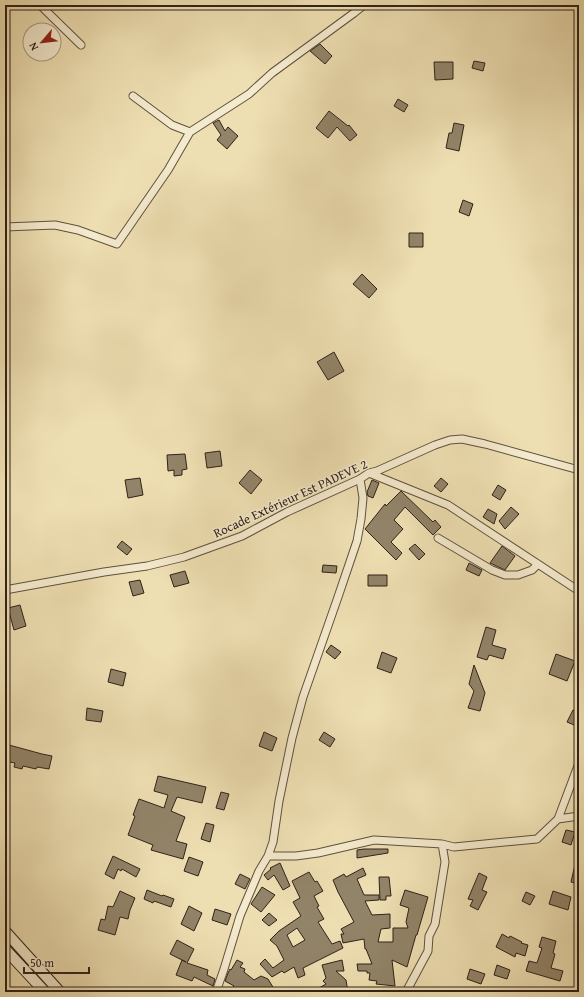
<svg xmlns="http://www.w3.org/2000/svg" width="584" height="997" font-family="'Gentium Book Plus',serif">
	<rect width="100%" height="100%" fill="#eedfb2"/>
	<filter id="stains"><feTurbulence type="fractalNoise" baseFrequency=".005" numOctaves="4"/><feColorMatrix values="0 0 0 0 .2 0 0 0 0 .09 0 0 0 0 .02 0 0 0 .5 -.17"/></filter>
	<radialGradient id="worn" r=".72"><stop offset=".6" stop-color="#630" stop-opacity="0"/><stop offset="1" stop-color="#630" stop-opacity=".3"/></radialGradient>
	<path fill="#928469" stroke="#2f2219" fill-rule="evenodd" d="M320,44L332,56L325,64L310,51Z
		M474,61L485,63L483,71L472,68Z
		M434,62H453V79L435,80Z
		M398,99L408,105L404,112L394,106Z
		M329,111L348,126L349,125L357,135L350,141L337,127L328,138L316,128Z
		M219,120L225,131L228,127L238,136L227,149L217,140L221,135L213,123Z
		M454,123L464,125L459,151L446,148L449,133H452Z
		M463,200L473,204L469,216L459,212Z
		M409,233H423V247H409Z
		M362,274L377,289L369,298L353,284Z
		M334,352L344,371L328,380L317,362Z
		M220,451L222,466L207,468L205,453Z
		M185,454L187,469L182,470V475L174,476V470L168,471L167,455Z
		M250,470L262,480L251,494L239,483Z
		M140,478L143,495L128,498L125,480Z
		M441,478L448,484L441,492L434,486Z
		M372,480L379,483L373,498L368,496L367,492Z
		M498,485L506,490L500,500L492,495Z
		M401,491L433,522L435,520L441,527L433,535L405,507L394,520L403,529L391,542L402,553L396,560L365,529L385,504L386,506Z
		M511,507L519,514L505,529L499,521Z
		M488,509L497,514L494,524L483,517Z
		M122,541L132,549L127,555L117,547Z
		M415,544L425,554L419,560L409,549Z
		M502,546L515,556L505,570L490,563Z
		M469,563L482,570L479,576L466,570Z
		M323,565L337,566L336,573L322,572Z
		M185,571L189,583L174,587L170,575Z
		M368,575H387V586H368Z
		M140,580L144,593L133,596L129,582Z
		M20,605L26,626L14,630L8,608Z
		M486,627L496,630L492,645L506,649L503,659L489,655L487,660L477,657Z
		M331,645L341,652L335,659L326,652Z
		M382,652L397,658L391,673L377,668Z
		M556,654L575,661L567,681L549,674Z
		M474,665L485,693L480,711L468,708L474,691L469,684Z
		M111,669L126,673L123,686L108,682Z
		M87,708L103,711L101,722L86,720Z
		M573,710L579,712V727L567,722Z
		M264,732L277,738L272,751L259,746Z
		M324,732L335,739L330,747L319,740Z
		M9,745L42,754L52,756L49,769L37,767L36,769L23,766L22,769L14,767L15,763L5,761Z
		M158,776L206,787L202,803L177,797L171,811L185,817L176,841L187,844L183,859L151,850L153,845L128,835L135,816L133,815L139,799L164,808L168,795L154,791Z
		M221,792L229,794L224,810L216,808Z
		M206,823L214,825L210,842L201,839Z
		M566,830L575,832L571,845L562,842Z
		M364,849H388V853L357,858V850Z
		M113,856L140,869L136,877L122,869L121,871L118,869L114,879L105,874Z
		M189,857L203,862L198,876L184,871Z
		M576,860H579V884L571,882Z
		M280,863L290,886L283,890L274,875L268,880L264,875L271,869L270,868Z
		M363,868L366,875L357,879L364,895H379V900L365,901L372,915L390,914V928L381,929L378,942H393V928H408L406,922L409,908L400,905L405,890L428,897L417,935H416L407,967L392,960L395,986L376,984L377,981L369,980L370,973H367V971H358L357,964H372L366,949H365L364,939L343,943L341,934H344L341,929L354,922L338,892L333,880L344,874L346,877Z
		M309,872L315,882L317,881L323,891L314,896L319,906L317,907L324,919L318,922L332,944L340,941L343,948L303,968L305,975L298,978L294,967L284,973L282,971L272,977L260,964L265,959L273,968L284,960L277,946L270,940L279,931L301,916L293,902L300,898L292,881ZM297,928L305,940L293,947L287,935Z
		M479,873L487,877L482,890L487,892L478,910L470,906L473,900L468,899Z
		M240,874L250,879L245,889L235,884Z
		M379,877H389L391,896H386V900H380Z
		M262,887L275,895L261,912L251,904Z
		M147,890L162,896L163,895L174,899L171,907L154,901L153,903L144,899Z
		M120,891L135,898L130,910L128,919L120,917L115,935L98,930L101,919L105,920L108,906L113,907Z
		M553,891L571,897L568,910L549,904Z
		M526,892L535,896L530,905L522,901Z
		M189,906L202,913L194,931L181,924Z
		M215,909L231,914L227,925L212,920Z
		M269,913L277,920L269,926L262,920Z
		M502,934L509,938L510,936L522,942L521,943L528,945L525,956L516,953L515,957L496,947Z
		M542,937L556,941L553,953L555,954L551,968L563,971L560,981L526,971L529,961L537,963L542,948L539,947Z
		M177,940L194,949L187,963L208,970L207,975L215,979L213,986L194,977L192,981L176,975L182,960L186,962L170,954Z
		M237,960L243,963L240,967L245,969L244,972L254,980L261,976L268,979L276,992H246L243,988L239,992H228L234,986L225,981L228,973L230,969L231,970Z
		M342,960L344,971H336L346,980L348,992H312L326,984L323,981L326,978L322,965Z
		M497,965L510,970L507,979L494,975Z
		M470,969L485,974L481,984L467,979Z"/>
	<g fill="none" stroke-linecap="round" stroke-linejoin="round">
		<g stroke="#5f513f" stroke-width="9">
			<path id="street" d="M40,5L81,45
				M133,96L172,125L190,132
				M5,227L55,225L78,230L117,244L168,170L190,132L249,94L272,73L354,13L364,5
				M369,473L448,505L579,591
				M438,538L492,570L505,575H518L532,570L538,564
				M5,590L104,572L147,566L184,557L242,536L287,512L360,479L369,473L377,471L435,445L450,440L462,439L485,444L579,470
				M579,763L558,819L579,816
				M268,856H296L318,853L374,840L442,844L454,847L537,839L558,819
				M216,992L224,969L240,916L259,871L268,856L273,842L279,801L292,738L303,697L338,597L357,541L361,519L363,498L360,479
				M406,992L428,951L429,936L435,924L445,862L442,844"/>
		</g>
		<g stroke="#2f2219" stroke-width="12">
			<path id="secondary" d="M5,931L60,992
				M5,949L45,992"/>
		</g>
		<use href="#street" stroke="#f4eacd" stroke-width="7"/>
		<use href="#secondary" stroke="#f4eacd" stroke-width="10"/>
	</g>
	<g text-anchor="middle" stroke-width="3" stroke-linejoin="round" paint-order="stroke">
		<g font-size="13" fill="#2f2219" stroke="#f4eacd">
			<text transform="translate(290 498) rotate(-25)" y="5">Rocade Extérieur Est PADEVE 2</text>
		</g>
	</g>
	<rect width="584" height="997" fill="none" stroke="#eedfb2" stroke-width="20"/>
	<rect x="6" y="6" width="572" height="985" fill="none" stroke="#2f2219" stroke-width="2"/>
	<rect x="10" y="10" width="564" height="977" fill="none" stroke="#2f2219"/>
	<g transform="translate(42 42) rotate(242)"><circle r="19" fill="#f4eacd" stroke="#a59a85"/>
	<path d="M0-3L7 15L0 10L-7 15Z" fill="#8f2418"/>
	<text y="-6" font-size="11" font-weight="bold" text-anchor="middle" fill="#2f2219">N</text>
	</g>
	<path d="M24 967v6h65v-6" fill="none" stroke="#2f2219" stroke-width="2"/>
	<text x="30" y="967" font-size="12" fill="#2f2219" stroke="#f4eacd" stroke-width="3" paint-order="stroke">50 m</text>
	<rect width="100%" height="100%" filter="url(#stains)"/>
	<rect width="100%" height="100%" fill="url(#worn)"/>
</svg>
